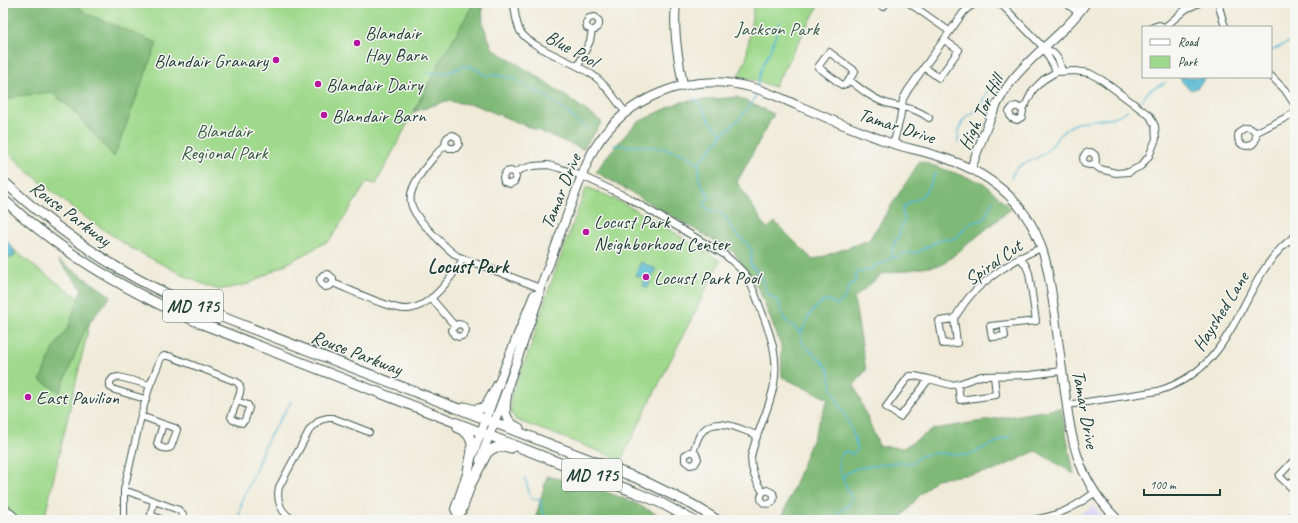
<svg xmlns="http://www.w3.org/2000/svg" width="1298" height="523" font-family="Caveat,sans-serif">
	<rect width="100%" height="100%" fill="#f6f6f2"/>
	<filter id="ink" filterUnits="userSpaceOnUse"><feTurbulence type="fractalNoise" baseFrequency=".025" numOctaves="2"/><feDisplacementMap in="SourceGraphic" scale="8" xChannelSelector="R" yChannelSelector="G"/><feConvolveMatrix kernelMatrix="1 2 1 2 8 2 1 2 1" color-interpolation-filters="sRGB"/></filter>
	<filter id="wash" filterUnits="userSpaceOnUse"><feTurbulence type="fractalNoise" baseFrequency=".012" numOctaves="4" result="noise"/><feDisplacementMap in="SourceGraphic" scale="16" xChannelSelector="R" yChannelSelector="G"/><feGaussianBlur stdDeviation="0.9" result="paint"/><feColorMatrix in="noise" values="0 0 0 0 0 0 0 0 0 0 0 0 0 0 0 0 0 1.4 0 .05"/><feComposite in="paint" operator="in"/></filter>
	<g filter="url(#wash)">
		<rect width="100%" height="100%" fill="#f0ebd9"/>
		<path fill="#ddd5f6" d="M1094,506L1105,520H1069L1074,518Z"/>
		<path fill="#9fd98b" stroke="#5f8b60" d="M3,3H474L427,86L376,184L367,182L330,240L249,284L218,290L189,278L131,248L76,211L25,169L3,146Z
			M754,3H820L774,87L755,80L738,76L746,60Z
			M586,188H589C635,206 678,235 720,261L621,460L565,438L516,420L511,413V396L531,346L546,297Z
			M3,241L35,267L93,308L44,520H3Z"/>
		<path fill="#7fb977" stroke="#4f7b56" d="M3,3H76L87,14L157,43L114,157L71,108L51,92L18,96L3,101Z
			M474,3H482L483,25L493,49L540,78L602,122L583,149L475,105L446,101L414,112L441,60Z
			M737,97L774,114L737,182L767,229L775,222L813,260L869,240L920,161L984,183L1011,209L942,265L882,274L854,298L866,370L854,385L879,446L903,448L934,429L1061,408L1074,474L1036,451L993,471L936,479L919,496L899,520H781L828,399L782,377L781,345L759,290L734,252L596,172L607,156L636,123L680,102Z
			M58,260L111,296L86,327L60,392L40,380L54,348L69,326L75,308L82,289Z
			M547,476L593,487L628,500L669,520H535Z"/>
		<path fill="#53b8d2" stroke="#397a83" d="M1179,77H1207L1197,88L1191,90L1183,83Z
			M3,238C9,242 16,249 14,257L9,258H3Z
			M641,262L656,269L647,288L643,286L645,279L635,275Z"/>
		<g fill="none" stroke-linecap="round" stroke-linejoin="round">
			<path stroke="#53b8d2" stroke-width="1.5" d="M1271,51L1293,40
				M428,73C434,73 444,73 450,72C457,70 464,63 472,67C477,69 482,73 486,76L493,75L514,78L530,89L545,95L567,112L575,120L588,129
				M757,87L762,67L771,49L780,22
				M756,92L754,100L740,118L725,132L699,163V174L700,182L705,190L709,195V198L704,203C706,213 715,210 722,214C727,218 729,224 733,230C739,239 750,241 752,254C752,257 750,260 750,263C752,267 756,269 758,273C767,285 762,294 779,301L781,312L787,322L796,328L800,334L803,344L819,358L828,368L830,374L832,389L852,430L858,450L852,454L846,451C828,461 849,487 852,500C847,510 838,508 836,520
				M694,98L704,109L709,120L723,135
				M1141,101L1150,90L1165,83
				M958,143L959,131L962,122L967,116L975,111L980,106L990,86L1001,75
				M614,145C638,146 665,146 688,156C691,158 695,161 699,163
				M1011,177C1013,174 1015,169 1018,167C1022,163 1036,160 1042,155C1055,146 1059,130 1075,124C1095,116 1108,124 1128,110
				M893,257L892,251L894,243L899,236L900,229L905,220L902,210C910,198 912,204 920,197C928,191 931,182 936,173
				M800,334C805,329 803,328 806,322C809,314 820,301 829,300L837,305L843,301L850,285L855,282L856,275L857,273L871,270L875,265L884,263L893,257H898L903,253H916L940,240L953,239L957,237L965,228L973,222L980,221L983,219L986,215L993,200
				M525,478L530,496L533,499L541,500V508L547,520
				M842,479L847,473L857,468L887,464L896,462L911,463L921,456L935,453L967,455L973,453L1010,436
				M238,520L243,498L255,472L262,452L269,437L291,402"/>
		</g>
	</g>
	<g filter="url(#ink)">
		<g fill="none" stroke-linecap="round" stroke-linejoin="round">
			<g stroke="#3e574d" stroke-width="8">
				<path id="street" d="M877,3L883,7L886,3
					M909,3L949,31
					M996,3L1004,7L1044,48C1056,52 1059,59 1062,71
					M1066,3L1079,13
					M1219,3L1220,10L1225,27
					M514,5C515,13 516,23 520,31C531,49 576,62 594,76C607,85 616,101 626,113
					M1153,27L1159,25L1164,27
					M1165,27L1186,9L1199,3
					M1044,48C1047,57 1053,63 1056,72
					M578,66L590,41L592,30H595L599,25V21L595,17L589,18L586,23L587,28L592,30
					M924,67L939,78L959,50L944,40
					M1271,76L1285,90L1295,105
					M849,80L855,71L829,52L818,67L842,85L846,84L849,80C860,88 872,99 886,103C904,109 913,106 929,118
					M1021,109L1016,106L1012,108L1009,112L1011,118L1017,120L1022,117L1023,111L1021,109L1026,104L1033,90L1043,80L1056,72L1075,71L1089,73L1102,80L1150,116L1155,126L1156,139L1149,156L1141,166L1129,172L1116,173L1100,169L1093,164L1090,165L1085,164C1081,158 1084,152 1091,152L1095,155L1096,161L1093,164
					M1238 137a9 9 0 1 1 18 0a9 9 0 1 1-18 0Z
					M1255,133L1295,113
					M446,145L449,148H456L459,144L458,139L453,135C447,136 444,140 446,145C437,151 432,160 425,168C404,196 406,206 430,231C439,240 447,249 457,256L540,288
					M893,145L900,119L903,99L908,90L963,13L968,8L976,3
					M514,173L516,177L514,182L510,184L504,182L503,177L506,172L511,171L514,173L522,169L533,166L548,165L559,168L582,176L627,197L725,255C732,261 739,267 745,274C752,284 756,296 760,307C770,334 779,355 774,384C770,409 756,432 751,457C751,471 755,481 763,492C754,506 779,509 773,493L767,490L763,492
					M333,283L330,286L325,287L321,284L320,279L323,275L328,274L333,278V283C349,289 393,311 408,309C431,307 452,277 463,259
					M431,298L455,326L452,330L454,335L459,337L464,335L466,330L463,325L458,324L455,326
					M954,319L939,321L943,344L957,343L954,319C959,311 964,303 970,296C986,278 1019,256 1042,248
					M1003,325L1005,336L992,337L990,326L1036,321L1029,273L1026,266L1020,257
					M929,379L915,376H909L886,407L900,417L929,379L951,385L958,384L981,376L1030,375L1062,371
					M958,384L960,400L996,395L994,376
					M145,399L115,390L110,387V382L113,378L119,377L150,385
					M1067,405L1158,391C1180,384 1200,372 1215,353C1245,316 1255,265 1295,236
					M141,416L163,424L157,444C160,448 167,450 171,447L177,430L175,428L163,424
					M693,452L696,454L698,459L695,464L690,465L685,461V455L690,452H693C696,445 697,437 702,432C716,415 741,430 757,435
					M1295,459L1279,476L1295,491
					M1289,485L1295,479
					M124,490L179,510L183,515L182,520
					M154,501L151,514L153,516L163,520
					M124,520V490L141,416L150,385L161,358L164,356H169L237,382C243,387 240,394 237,401L248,405L249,408L245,420L242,423L233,420L231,417L237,401
					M296,520C281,515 276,501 279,487L310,429L320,420L328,418H333L369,432
					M1032,520C1058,516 1074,508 1094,493
					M1288,520L1295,513"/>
			</g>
			<g stroke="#3e574d" stroke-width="10">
				<path id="secondary" d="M676,3C673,31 678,57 683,85
					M971,168C983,138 993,103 1014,78C1036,51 1066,32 1086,3
					M473,454L506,364L534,295
					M480,460L508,386L539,297L540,288C551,260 561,231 572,202C579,184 585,165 594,149C627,95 690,72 750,87C767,91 783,99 799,106C826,118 853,129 880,139C896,146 914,149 931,154C972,165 1009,186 1031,224C1045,248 1049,275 1053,302C1057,330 1060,357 1064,384C1071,439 1076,479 1118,520
					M3,507L17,520
					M458,515L455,509L470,465
					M3,516L8,520
					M456,520L458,515L462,511L474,476"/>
			</g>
			<g stroke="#3e574d" stroke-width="11">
				<path id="primary" d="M3,181C39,214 77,243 118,268C145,284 174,298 204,310L642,480L693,505L717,520
					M3,199C60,252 128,292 200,323L637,493L661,503L692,520
					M508,386C506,403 499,420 519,428
					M465,407C472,410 478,411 486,406L499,383
					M458,428C479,436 471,454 468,471
					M472,482L487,453C494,446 502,445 511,448"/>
			</g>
			<use href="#street" stroke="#fff" stroke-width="6"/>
			<use href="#secondary" stroke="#fff" stroke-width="8"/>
			<use href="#primary" stroke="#fff" stroke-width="9"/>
		</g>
	</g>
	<g fill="#b5179e" stroke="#f6f6f2" stroke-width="1.5">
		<circle cx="357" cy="43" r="4"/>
		<circle cx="276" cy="60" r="4"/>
		<circle cx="318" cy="84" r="4"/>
		<circle cx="324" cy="115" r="4"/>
		<circle cx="586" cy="232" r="4"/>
		<circle cx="646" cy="277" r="4"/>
		<circle cx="28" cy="397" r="4"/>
	</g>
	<g text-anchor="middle" stroke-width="3" stroke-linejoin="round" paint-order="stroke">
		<g fill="#f6f6f2" stroke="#60746d" stroke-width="1">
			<rect x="163" y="290" width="60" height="32" rx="3"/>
			<rect x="562" y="459" width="60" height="32" rx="3"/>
		</g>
		<g font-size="18" font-weight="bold" fill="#1f3d34">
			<text x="193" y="312">MD 175</text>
			<text x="592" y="481">MD 175</text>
		</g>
		<g font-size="19" fill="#395c45" stroke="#f6f6f2">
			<text x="777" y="35">Jackson Park</text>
			<text x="224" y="137">Blandair<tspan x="224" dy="22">Regional Park</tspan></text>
		</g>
		<g font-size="19" fill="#1f3d34" stroke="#f6f6f2" text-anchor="start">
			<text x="365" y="39">Blandair<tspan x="365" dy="22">Hay Barn</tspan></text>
			<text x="268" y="67" text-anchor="end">Blandair Granary</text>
			<text x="326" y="91">Blandair Dairy</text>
			<text x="332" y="122">Blandair Barn</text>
			<text x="594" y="228">Locust Park<tspan x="594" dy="22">Neighborhood Center</tspan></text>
			<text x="654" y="284">Locust Park Pool</text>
			<text x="36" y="404">East Pavilion</text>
		</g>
		<g font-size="19" fill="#1f3d34" stroke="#f6f6f2">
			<text transform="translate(572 48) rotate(29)" y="7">Blue Pool</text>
			<text transform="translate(980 112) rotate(-64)" y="7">High Tor Hill</text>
			<text transform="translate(897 125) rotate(18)" y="7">Tamar Drive</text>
			<text transform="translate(560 191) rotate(-68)" y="7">Tamar Drive</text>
			<text transform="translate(71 213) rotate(37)" y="7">Rouse Parkway</text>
			<text transform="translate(993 262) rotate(-35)" y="7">Spiral Cut</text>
			<text transform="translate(1220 311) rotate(-58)" y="7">Hayshed Lane</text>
			<text transform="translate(357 352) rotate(21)" y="7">Rouse Parkway</text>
			<text transform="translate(1086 409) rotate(80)" y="7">Tamar Drive</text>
		</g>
		<g font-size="20" font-weight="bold" fill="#1f3d34" stroke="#f6f6f2">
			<text x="468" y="273">Locust Park</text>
		</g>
	</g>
	<rect width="1298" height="523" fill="none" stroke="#f6f6f2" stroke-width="16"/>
	<rect x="1142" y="26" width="130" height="52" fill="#f6f6f2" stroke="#a0aca6"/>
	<rect x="1150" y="39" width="20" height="6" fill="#ffffff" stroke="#a0aca6"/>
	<text x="1178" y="46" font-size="12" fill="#1f3d34">Road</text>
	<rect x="1150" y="56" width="20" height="12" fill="#9fd98b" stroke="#a0aca6"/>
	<text x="1178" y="66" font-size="12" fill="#1f3d34">Park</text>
	<path d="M1144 489v6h76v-6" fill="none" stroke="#1f3d34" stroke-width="2"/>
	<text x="1150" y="489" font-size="12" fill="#1f3d34" stroke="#f6f6f2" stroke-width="3" paint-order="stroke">100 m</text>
</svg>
